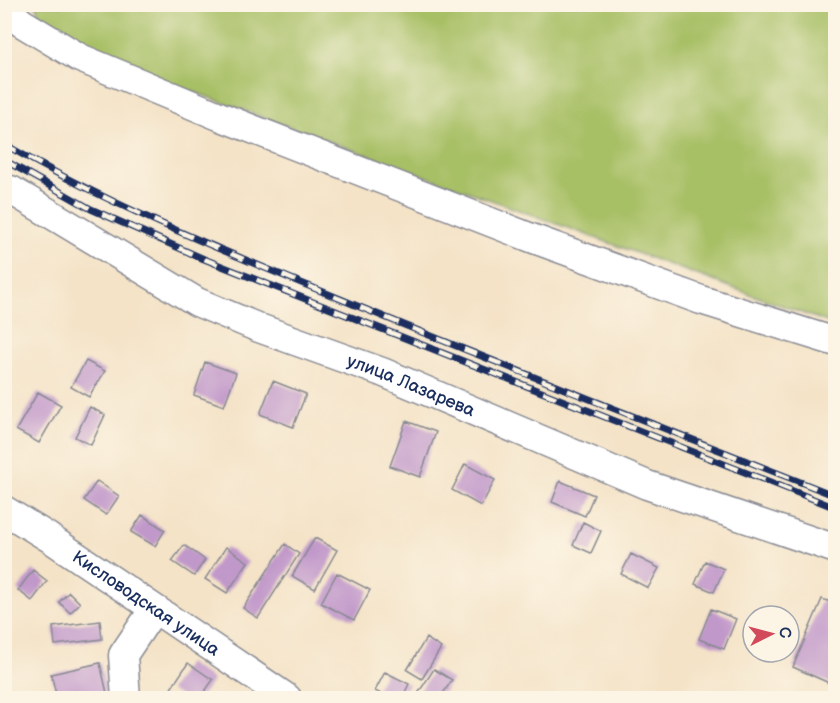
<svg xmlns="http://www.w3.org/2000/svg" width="840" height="703" font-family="'Balsamiq Sans',sans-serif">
	<rect width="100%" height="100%" fill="#fcf5e5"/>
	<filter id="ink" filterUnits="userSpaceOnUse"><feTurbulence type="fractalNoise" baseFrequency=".0167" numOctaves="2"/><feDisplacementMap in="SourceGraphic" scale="12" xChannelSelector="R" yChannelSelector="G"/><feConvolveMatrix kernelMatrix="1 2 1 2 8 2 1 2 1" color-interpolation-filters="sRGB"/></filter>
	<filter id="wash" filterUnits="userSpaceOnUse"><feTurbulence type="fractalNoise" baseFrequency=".008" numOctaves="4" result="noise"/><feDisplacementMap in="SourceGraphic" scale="24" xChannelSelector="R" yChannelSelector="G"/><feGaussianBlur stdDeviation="1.35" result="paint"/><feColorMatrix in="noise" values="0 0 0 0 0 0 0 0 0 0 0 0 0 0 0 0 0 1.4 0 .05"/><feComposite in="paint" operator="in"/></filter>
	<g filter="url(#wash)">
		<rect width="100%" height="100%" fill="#f4e3c7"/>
		<path fill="#a7bf65" stroke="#617762" stroke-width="1.5" d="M36,5H835V325L81,51L40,19Z"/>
		<g id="blocks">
			<path fill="#c198ca" d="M86,361L105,371L89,397L71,387Z
				M205,362L236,373L224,406L194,395Z
				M273,381L306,394L293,427L260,414Z
				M38,392L61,405L39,443L16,430Z
				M90,407L105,415L91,445L75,437Z
				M406,421L436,432L420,477L390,466Z
				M465,464L495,480L481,506L452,490Z
				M97,481L119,496L106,515L84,500Z
				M560,481L594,495L585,516L552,502Z
				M142,515L165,530L155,546L131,532Z
				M583,522L601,531L591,553L573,545Z
				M315,538L337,550L315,589L292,576Z
				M285,544L299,554L258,618L243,608Z
				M184,545L205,560L194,576L172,561Z
				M226,547L248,562L227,593L205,579Z
				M631,554L659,568L648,588L621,574Z
				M705,561L724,569L714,592L695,584Z
				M33,570L47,581L32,601L18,590Z
				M337,573L370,590L354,620L321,603Z
				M69,592L80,603L70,613L59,602Z
				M822,599L836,604V686L793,667Z
				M711,609L736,619L724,649L699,639Z
				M100,621L102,639L55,645L53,627Z
				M426,638L441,648L422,679L407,670Z
				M100,663L107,693L82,698H57L51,674Z
				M188,663L213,680L200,698H183L170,690Z
				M434,669L452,680L440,698H415Z
				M385,672L409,684L402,698H389L375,691Z"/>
		</g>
	</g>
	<g filter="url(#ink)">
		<use href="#blocks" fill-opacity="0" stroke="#888992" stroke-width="1.5"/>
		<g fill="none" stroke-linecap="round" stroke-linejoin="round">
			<g stroke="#888992" stroke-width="31">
				<g id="minor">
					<path d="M4,8L22,23L80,58L219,116L534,239L701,300L836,342"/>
					<path id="s1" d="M4,189L11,190L197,302L259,328L382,372L647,485L836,549"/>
					<path id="s2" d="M4,510L48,537L287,698"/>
					<path d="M126,698L123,655L154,609"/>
				</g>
			</g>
			<use href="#minor" stroke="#fff" stroke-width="28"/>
			<g stroke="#1b2f5e" stroke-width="7">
				<path id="rail" d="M4,144C116,209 236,256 355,305C514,370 675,433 836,496
					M4,160L91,209L204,259L836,508"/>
			</g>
			<use href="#rail" stroke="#fcf5e5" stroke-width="4.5" stroke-dasharray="14" stroke-linecap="butt"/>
		</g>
	</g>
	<g text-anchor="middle" stroke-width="5" stroke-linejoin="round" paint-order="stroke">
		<g font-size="18" fill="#1b2f5e" stroke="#fcf5e5">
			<text dy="6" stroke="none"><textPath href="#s1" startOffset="454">улица Лазарева</textPath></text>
			<text dy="6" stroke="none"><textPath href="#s2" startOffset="170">Кисловодская улица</textPath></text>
		</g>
	</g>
	<rect width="840" height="703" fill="none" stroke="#fcf5e5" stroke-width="24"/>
	<g transform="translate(771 634) rotate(84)"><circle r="28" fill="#fcf5e5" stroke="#a2a6af" stroke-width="1.5"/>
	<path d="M0-4.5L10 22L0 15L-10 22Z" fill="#d1495b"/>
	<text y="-9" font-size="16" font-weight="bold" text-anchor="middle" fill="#1b2f5e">С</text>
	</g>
</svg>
